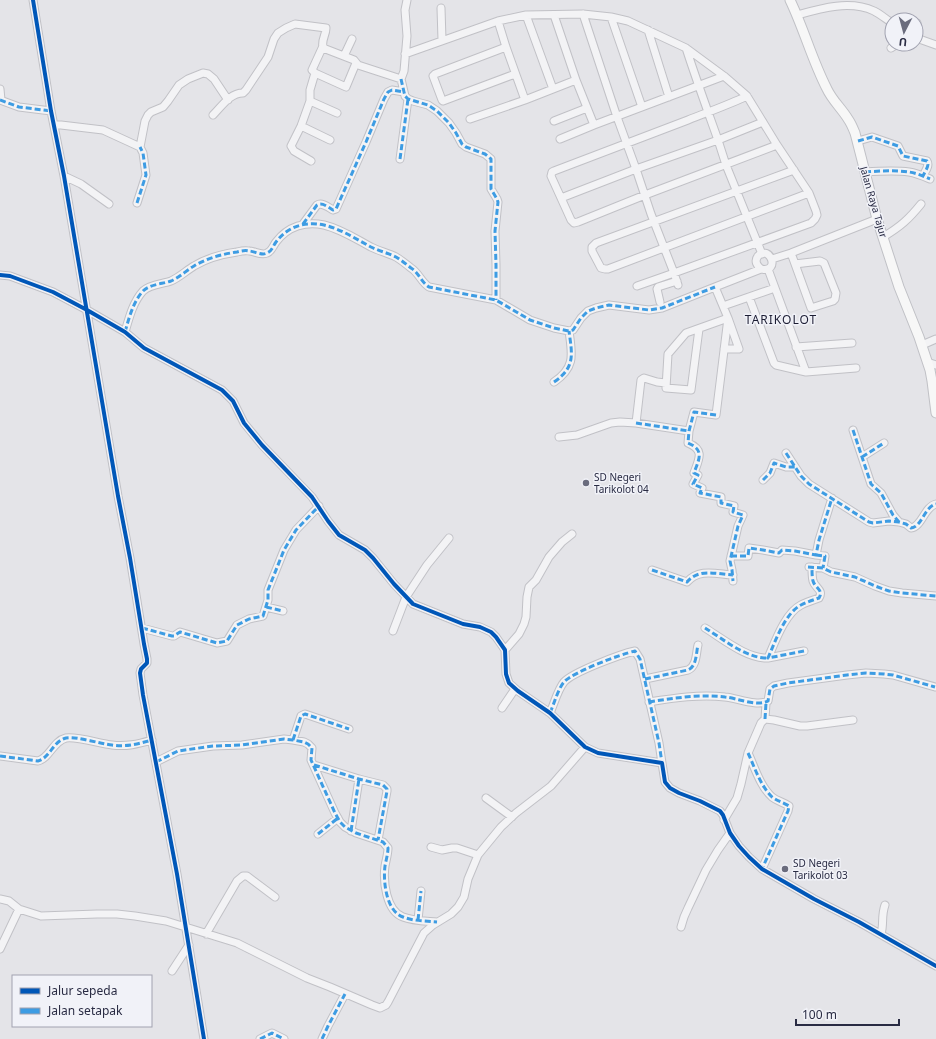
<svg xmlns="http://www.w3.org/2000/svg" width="936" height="1039" font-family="'Noto Sans',sans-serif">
	<rect width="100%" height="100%" fill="#e4e4e8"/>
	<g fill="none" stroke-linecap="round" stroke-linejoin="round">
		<g stroke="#c1c1c6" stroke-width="9">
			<path id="minor" d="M33,0L51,111L64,176L118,496L130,558L144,644L147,659V663L141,669L140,673L143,695L177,874L204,1039
				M407,0L405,10L407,36L404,71L401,79L405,96L408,99L413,101L428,105L437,111L449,123L456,133L462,144L466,147L485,154L491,159V189L497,199L498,202L495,231L496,265V300
				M441,8L442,40
				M583,14L617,117L636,169L651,214L674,273L811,223L815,219L817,215L816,211L809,193L777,145L747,96
				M526,15L553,89
				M554,15L576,80L594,125
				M797,15C822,8 850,0 874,11C880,14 886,19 892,23
				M611,17L642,107
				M498,21L506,47L525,100L576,80
				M916,24L917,23
				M648,30L669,97
				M916,37L922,40L936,45
				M506,47L435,74L433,76L442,100L443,101L515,74
				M891,48L897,44
				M405,54L498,21L526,15L583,14L611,17L628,21L686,48L724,76L747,96C728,105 708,112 688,120C644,137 599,154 554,171L552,172L551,176L561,198L636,169L718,140C707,109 696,79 686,48
				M344,56L352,39
				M315,73L312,70L323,46
				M0,89L1,100
				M0,100L19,107L51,111
				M310,101L337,113
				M213,115C222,106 230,93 243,93L246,90L268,57L274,39L278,33L286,28L295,24L326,28C326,36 321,39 323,48L354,60L358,65L401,79
				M470,119L525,100
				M554,121L587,108
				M54,125H61L103,130L140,147L143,153L146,175L137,203
				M301,126L330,140
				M560,139L594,125L724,76
				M858,141L872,137L898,146L903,156L927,161C930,166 925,171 923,176
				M140,147L145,121L148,115L151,112L163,107L168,101L179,85L188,79L203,73L208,74L214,79L228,100
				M400,159L408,99
				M311,161L294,151L291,146L301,126L310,101V90L315,73L346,87L356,63
				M794,170L596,243L592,247V251L601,268L605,269H608L809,193
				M865,172C880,171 895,170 909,172C916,173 923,176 930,179
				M64,176L81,184L109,204
				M561,198L571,220L574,223L578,222L645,195L777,145
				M303,224L317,205C322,202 328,207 333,210L336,209L366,142L384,99L388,92L392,90L404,92
				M883,237C900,227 909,219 921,204
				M791,253L811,308L833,301L835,299L836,293L824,263L820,261L795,264
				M762,254L726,165L718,140L763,122
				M772,259L791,253L877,219
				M768,269L806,372
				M0,275L10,276L53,292L87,310L125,332L144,348L222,390L233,401L244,423L262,445L312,497L328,521L339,535L365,550L373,558L394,584L413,604L463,624L480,627L491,632L496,637L505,650L506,674L509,683L518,691L550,713L585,747L598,753L662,763L665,782L670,788L679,793L700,801L720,811L723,815L730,833L739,846L749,857L762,869L814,899L859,922L936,966
				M637,286L674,273L678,285
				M749,297L774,363L776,365L806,372L856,368
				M660,302L657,289L658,287L677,281
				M723,306L775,288
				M699,329L691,390L666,388L668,354L686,333L728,318L739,349H724
				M125,332C129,318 133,302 143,291C150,284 163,284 171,281C180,277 187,270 194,266C207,258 223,254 237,252C241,251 245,250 249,251C254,251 262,256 267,253C272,251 273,246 276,242C288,226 306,221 324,225C341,229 356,239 371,247C379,251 388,253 396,257C401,260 406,264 411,268C419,273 421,282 429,287L496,300L530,320L554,328L569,331L573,330L581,318L588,311L596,308L609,305L649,310L662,308L715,287
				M922,345L936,339
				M796,347L852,343
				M927,362L936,365
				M554,382C576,367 572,354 569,331
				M636,423L641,380L644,378L657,382L666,383
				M853,430L871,484L881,493L893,515L899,522
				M559,437L577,435L611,423L620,422L636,423L689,431
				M786,453L801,476L809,484L869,522L873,523L889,521L899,522L906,524L911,528C922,527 924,507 936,504
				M862,457L884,443
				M763,480L770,473L774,463L786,467H795
				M816,555L825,556L823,568
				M731,556H748L749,548L763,550L779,553L782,550L795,551L816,555L819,540L832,498
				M809,567L823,568L831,572L855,577L875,586L889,591L902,593L936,596
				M652,570L687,582C699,568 716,574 733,575
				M733,581L732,570L730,561L738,526L743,515L733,512L734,506L721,503V497L700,493L702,488L693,484L698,475L694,473C699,459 705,450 688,443L689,431L694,412L716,415L728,318L715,287L761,269C781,273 770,244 758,256C754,261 757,266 761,269
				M266,607L283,611
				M142,628L172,636H174L180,632L217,643L227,641L237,625L249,619L263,616L268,600V590L284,550L296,530L319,506
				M705,628C723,639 747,659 768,658
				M393,631L406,597L427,565L449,538
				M505,650L519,634L524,624L526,617L527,597L529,587L536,580L549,557L562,542L572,534
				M804,651L768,658C775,642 785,613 801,605C807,602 813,600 819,598C824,590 815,588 813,581C812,577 812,572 812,567
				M645,679L688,670C697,666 696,653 698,645
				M649,702C674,698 700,694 725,697C737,698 757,707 768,701L770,689L774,686L788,683L847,675L866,673L884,674L893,675L935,687
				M502,708L515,689
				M550,713C554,704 558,689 564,682C573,672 621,654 635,651L640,659L659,743L662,763
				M765,719L766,703
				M293,740L301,716L305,714L349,729
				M748,753C755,768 760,786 772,797C777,801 783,802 789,806L788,811L762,869
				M0,756L38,761C50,758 53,741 66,738C76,736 101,744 112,745C126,747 138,744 152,740
				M156,762L178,751L213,746L242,745L284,739L293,740L304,742L308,744L312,748L311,760L335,813L340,822L345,827L356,833L383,842L388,848C388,854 386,860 385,866C383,881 386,911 403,917C413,921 426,921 437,922
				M314,765L359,779L383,785L387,789V791L378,840
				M486,798L512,817
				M724,820L737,798L741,784L748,753L761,723L765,719L774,720L800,726H807L853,720
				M351,831L359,779
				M318,834L338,818
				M431,847L442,850L452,848H457L478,855
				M0,899L9,901L19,909L41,916L97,914H117L135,916L166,921L237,943L307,978L330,987L372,1005L380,1008L386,1005L388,1002L424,933L433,925L451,914L458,907L464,897L468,879L478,855L501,827L516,813L551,786L585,747
				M418,920L421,891
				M681,927L684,917L688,908L706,870L718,850L730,833
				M206,934L237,881L243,876H247L275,897
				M881,934C884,924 881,916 885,905
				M0,949L19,909
				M172,971L189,945
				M260,1039L272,1033L284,1039
				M322,1039L328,1026L345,994"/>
		</g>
		<g stroke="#c0c1c6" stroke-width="11">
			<path id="major" d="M790,0C804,29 812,60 827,89C832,100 842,109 848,119C851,123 853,128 855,133L877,219L899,287L919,337L930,370L932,381L936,413"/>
		</g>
		<use href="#minor" stroke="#f3f3f5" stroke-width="7"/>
		<use href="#major" stroke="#f7f7f7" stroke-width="9"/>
		<path stroke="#3d9ce3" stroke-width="3" stroke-dasharray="6 3" stroke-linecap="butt" d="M401,79L404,92L405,96L408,99L428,105L437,111L449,123L456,133L462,144L466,147L485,154L491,159V189L497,199L498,202L495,231L496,265V300
			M0,100L19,107L51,111
			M858,141L872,137L898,146L903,156L927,161C930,166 925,171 923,176
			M400,159L408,99
			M865,172C880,171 895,170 909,172C916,173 923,176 930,179
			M137,203L146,175L143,153L140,147
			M303,224L317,205C322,202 328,207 333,210L336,209L366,142L384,99L388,92L392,90L404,92
			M125,332C129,318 133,302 143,291C150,284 163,284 171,281C180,277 187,270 194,266C207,258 223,254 237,252C241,251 245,250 249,251C254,251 262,256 267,253C272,251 273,246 276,242C288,226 306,221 324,225C341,229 356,239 371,247C379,251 388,253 396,257C401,260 406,264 411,268C419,273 421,282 429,287L496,300L530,320L554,328L569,331L573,330L581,318L588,311L596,308L609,305L649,310L662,308L715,287
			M554,382C576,367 572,354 569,331
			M716,415L694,412L689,431L688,443C705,450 699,459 694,473L698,475L693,484L702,488L700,493L721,497V503L734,506L733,512L743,515L738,526L730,561L732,570L733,581
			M636,423L689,431
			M853,430L871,484L881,493L893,515L899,522
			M786,453L801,476L809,484L869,522L873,523L889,521L899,522L906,524L911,528C922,527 924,507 936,504
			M862,457L884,443
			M763,480L770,473L774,463L786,467H795
			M816,555L825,556L823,568
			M731,556H748L749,548L763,550L779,553L782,550L795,551L816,555L819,540L832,498
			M808,567L823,568L831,572L855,577L875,586L889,591L902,593L936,596
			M652,570L687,582C699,568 716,574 733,575
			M266,607L283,611
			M142,628L172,636H174L180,632L217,643L227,641L237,625L249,619L263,616L268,600V590L284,550L296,530L319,506
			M705,628C723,639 747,659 768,658
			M804,651L768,658C775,642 785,613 801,605C807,602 813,600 819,598C824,590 815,588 813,581C812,577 812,572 812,567
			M645,679L688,670C697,666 696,653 698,645
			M649,702C674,698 700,694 725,697C737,698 757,707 768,701L770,689L774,686L788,683L847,675L866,673L884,674L893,675L935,687
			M550,713C554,704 558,689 564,682C573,672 621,654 635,651L640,659L659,743L662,763
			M765,719L766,703
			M293,740L301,716L305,714L349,729
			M748,753C755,768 760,785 772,797C777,801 783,802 789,806L788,811L762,869
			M0,756L38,761C50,758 53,741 66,738C76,736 101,744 112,745C126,747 138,744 152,740
			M156,762L178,751L213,746L242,745L284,739L293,740L304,742L308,744L312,748L311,760L335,813L340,822L345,827L356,833L383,842L388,848C388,854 386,860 385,866C383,881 386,911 403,917C413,921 426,921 437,922
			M314,765L359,779L383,785L387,789V791L378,840
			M351,831L359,779
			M318,834L338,818
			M418,920L421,891
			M260,1039L272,1033L284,1039
			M322,1039L328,1026L345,994"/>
		<g stroke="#f1f2f8" stroke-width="6">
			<path id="cycleway" d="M33,0L51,111L64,176L118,496L130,558L144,644L147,659V663L141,669L140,673L143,695L177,874L204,1039
				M0,275L10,276L53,292L87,310L125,332L144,348L222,390L233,401L244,423L262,445L312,497L328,521L339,535L365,550L373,558L394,584L413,604L463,624L480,627L491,632L496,637L505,650L506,674L509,683L518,691L550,713L585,747L598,753L662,763L665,782L670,788L679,793L700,801L720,811L723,815L730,833L739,846L749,857L762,869L814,899L859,922L936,966"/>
		</g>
		<use href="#cycleway" stroke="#0057b8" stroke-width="4"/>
	</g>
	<g fill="#6a6c7d" stroke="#f1f2f8" stroke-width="1.5">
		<circle cx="586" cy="483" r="4"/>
		<circle cx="785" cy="869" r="4"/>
	</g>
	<g text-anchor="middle" stroke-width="3" stroke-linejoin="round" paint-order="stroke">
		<g font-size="10" fill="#292b43" stroke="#f1f2f8">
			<text transform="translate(874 202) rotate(74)" y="4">Jalan Raya Tajur</text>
		</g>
		<g font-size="10" fill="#292b43" stroke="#f1f2f8" text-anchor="start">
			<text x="594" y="481">SD Negeri<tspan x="594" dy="12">Tarikolot 04</tspan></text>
			<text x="793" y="867">SD Negeri<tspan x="793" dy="12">Tarikolot 03</tspan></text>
		</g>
		<g font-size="12" letter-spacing="1" fill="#1c1d33" stroke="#f1f2f8">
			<text x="781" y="324">TARIKOLOT</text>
		</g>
	</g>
	<rect x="12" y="975" width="140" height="52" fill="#f1f2f8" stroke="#a1a2b0"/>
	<rect x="20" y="988" width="20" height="6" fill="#0057b8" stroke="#a1a2b0"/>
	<text x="48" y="995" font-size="12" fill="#292b43">Jalur sepeda</text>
	<rect x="20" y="1008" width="20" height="6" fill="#3d9ce3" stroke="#a1a2b0"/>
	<text x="48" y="1015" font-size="12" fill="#292b43">Jalan setapak</text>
	<g transform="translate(904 32) rotate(186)"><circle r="19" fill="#f1f2f8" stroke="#a1a2b0"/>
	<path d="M0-3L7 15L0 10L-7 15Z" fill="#6a6c7d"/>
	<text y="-6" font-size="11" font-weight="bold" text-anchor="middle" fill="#292b43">U</text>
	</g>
	<path d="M796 1019v6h103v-6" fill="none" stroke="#292b43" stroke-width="2"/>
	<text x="802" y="1019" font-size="12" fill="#292b43" stroke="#f1f2f8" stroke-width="3" paint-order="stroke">100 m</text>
</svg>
